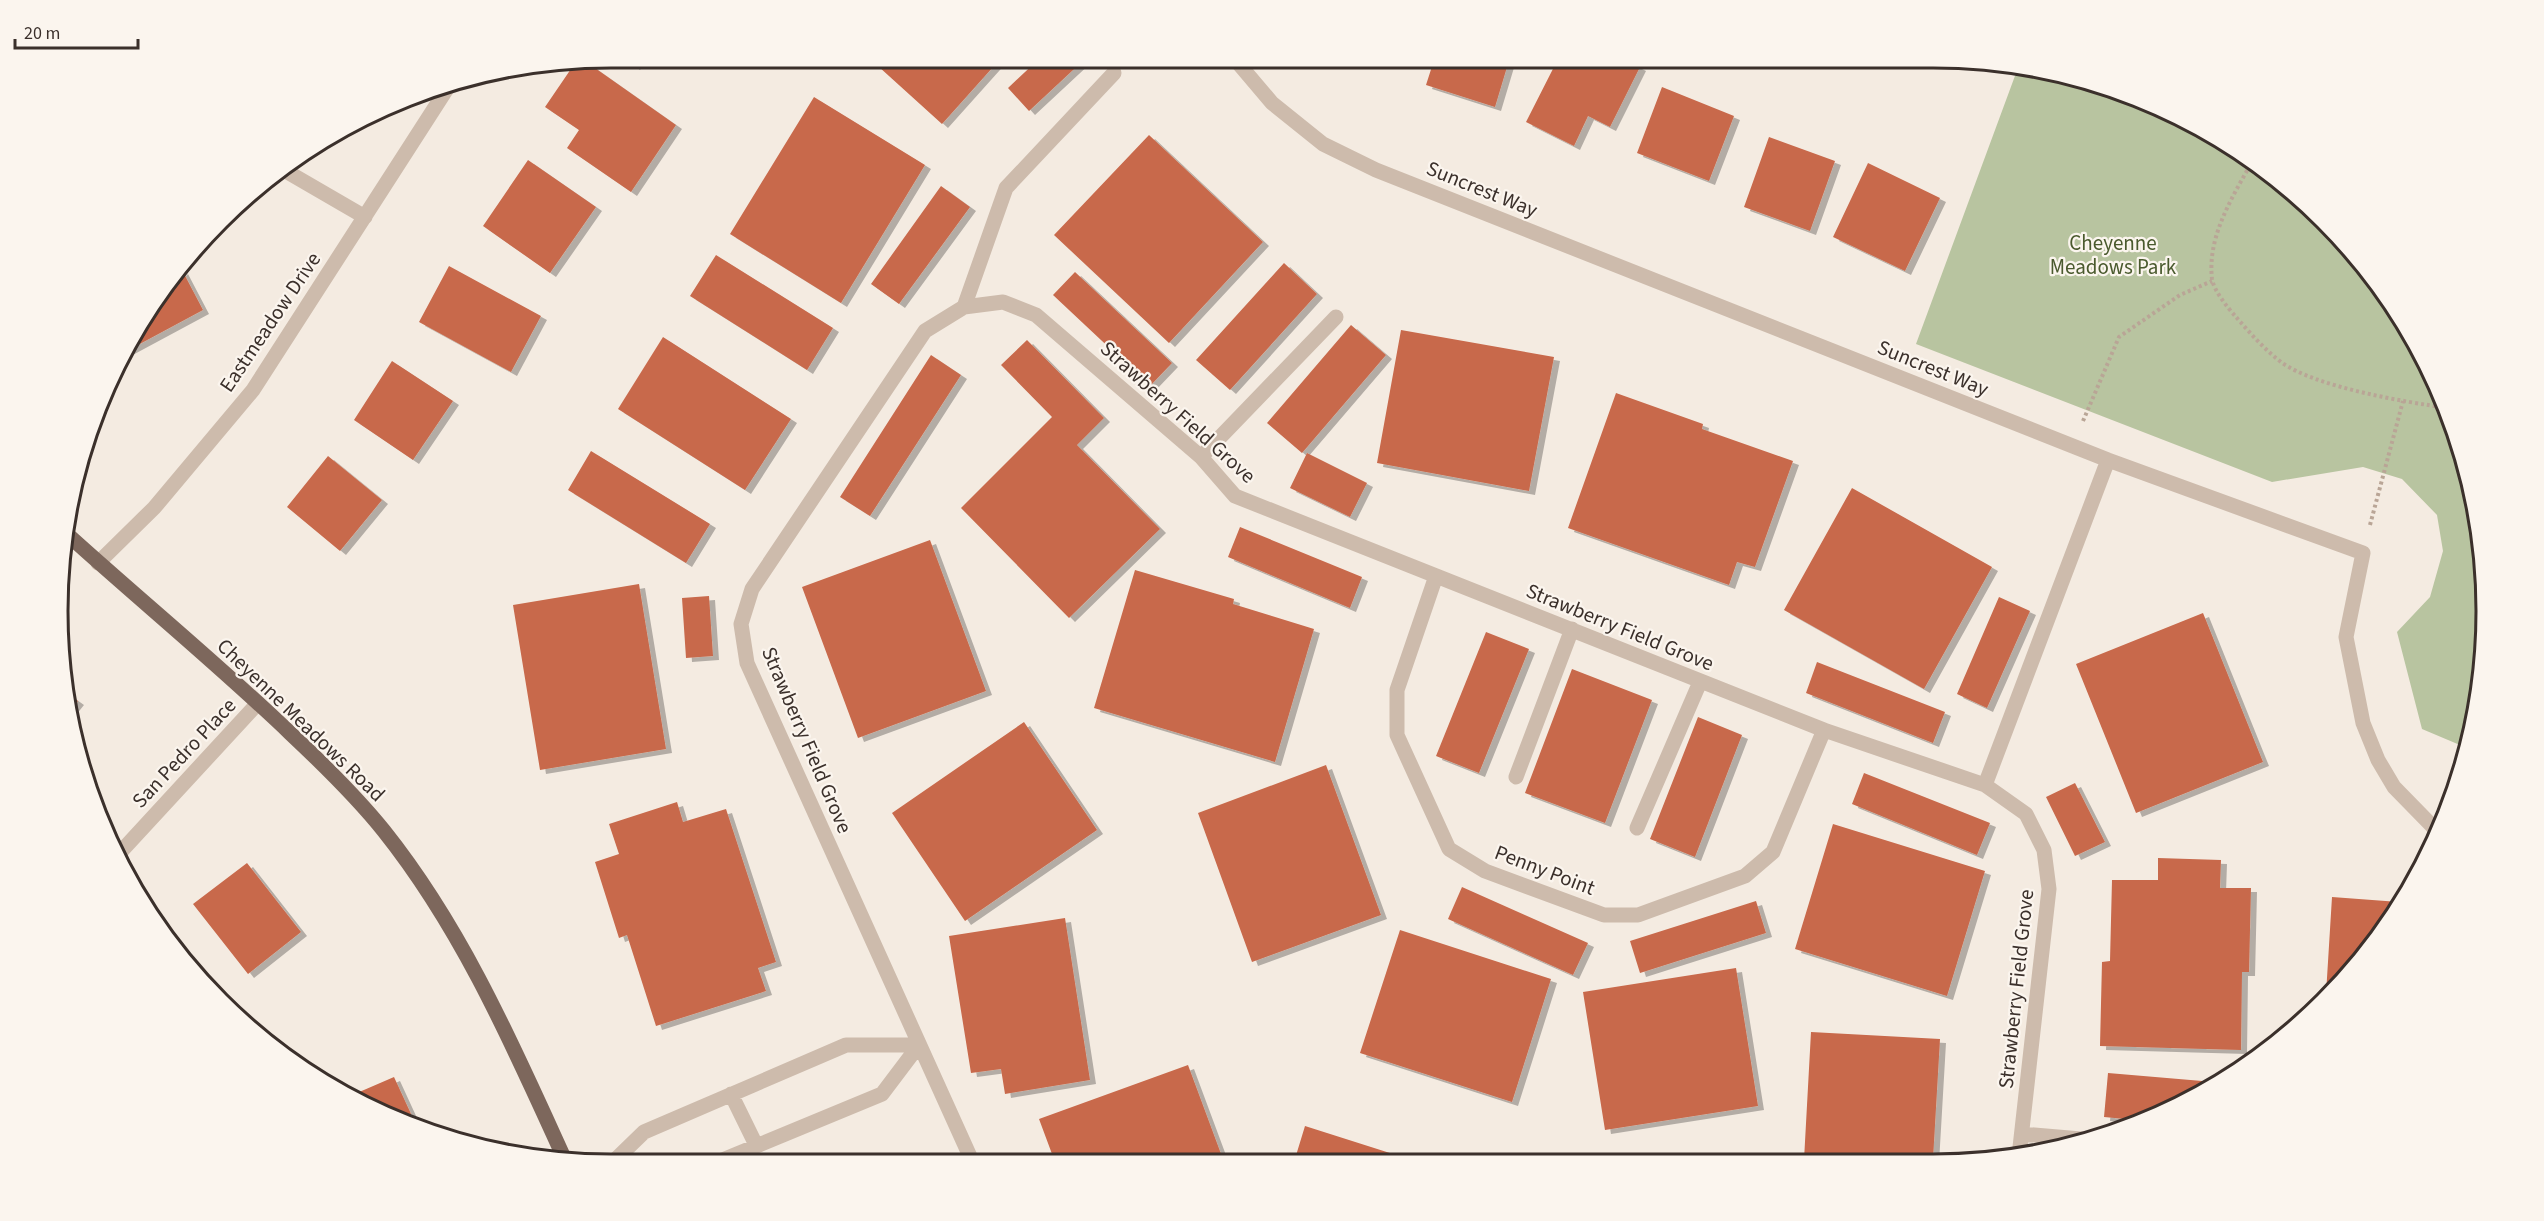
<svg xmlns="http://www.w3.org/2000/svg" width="2544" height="1221" font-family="'Source Sans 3',sans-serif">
	<defs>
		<filter id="shadow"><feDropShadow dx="6" dy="4" stdDeviation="0" flood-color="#0004"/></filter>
	</defs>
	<rect width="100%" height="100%" fill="#f4ebe1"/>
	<path fill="#b8c4a0" d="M2019,65L2042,68L2146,99L2241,150L2325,219L2394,303L2445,399L2476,503L2487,611L2476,719L2467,748L2422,729L2397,632L2430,597L2443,551L2437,515L2402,479L2363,467L2272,482L1916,344Z"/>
	<path fill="#c8694b" filter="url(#shadow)" d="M622,57H641L634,66Z
		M868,57H1002L942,124Z
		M1041,57H1087L1029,111L1008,88Z
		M1435,57H1510L1495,107L1426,85Z
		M1559,57H1620L1640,67L1610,127L1588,116L1574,146L1526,122Z
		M585,61L676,125L631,192L567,148L579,130L545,107L575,63Z
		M1662,87L1734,116L1709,181L1637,153Z
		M814,97L925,165L841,303L730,234Z
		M1149,135L1263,242L1169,343L1054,235Z
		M1769,137L1835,161L1810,231L1744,207Z
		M528,160L596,207L550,273L483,226Z
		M1868,163L1940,198L1905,271L1833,237Z
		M941,186L970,207L899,304L871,284Z
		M716,255L833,328L807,370L690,296Z
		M1284,263L1317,294L1230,390L1196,360Z
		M449,266L541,316L511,372L419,322Z
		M182,270L203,310L123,353L150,303Z
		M1075,272L1172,363L1150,386L1053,295Z
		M1351,325L1386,355L1302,453L1267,423Z
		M1401,330L1554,357L1529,491L1377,463Z
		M663,337L791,419L745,490L618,409Z
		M1027,340L1104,418L1077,445L1160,529L1069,618L961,508L1052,417L1001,365Z
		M931,355L961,375L870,516L840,497Z
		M392,361L453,401L413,460L354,420Z
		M1616,393L1703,424L1702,429L1793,461L1755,567L1737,562L1729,585L1568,528Z
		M591,451L710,524L686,563L568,490Z
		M1307,453L1367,483L1350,517L1290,488Z
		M328,456L382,500L340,551L287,507Z
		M1852,488L1992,567L1924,689L1784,610Z
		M1240,527L1362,577L1350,608L1228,557Z
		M930,540L986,691L858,738L802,587Z
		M1135,570L1234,599L1233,604L1314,629L1275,762L1094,708Z
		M639,584L666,749L540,770L513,605Z
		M709,596L713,656L686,658L682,598Z
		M1999,597L2030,611L1987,708L1957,694Z
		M2203,613L2263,762L2136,813L2076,664Z
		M1486,632L1529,649L1479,773L1436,756Z
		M1817,662L1945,712L1933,743L1806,693Z
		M1572,669L1652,700L1605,823L1525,793Z
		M64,691L78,701L70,711L66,698Z
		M1698,717L1742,735L1695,857L1650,839Z
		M1024,722L1097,830L965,921L892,813Z
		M1326,765L1381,915L1252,962L1198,813Z
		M1864,773L1990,823L1977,855L1852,804Z
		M2075,783L2105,842L2075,856L2046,797Z
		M677,802L683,822L726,809L776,962L758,968L766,991L656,1026L627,935L619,938L595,862L619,854L609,824Z
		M1833,824L1985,871L1947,996L1795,949Z
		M2158,858L2221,860L2220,888H2251L2249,972H2242L2241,1050L2100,1046L2102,962L2110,961L2112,880H2158Z
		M247,863L301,932L248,974L193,904Z
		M1462,887L1588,943L1573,975L1448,919Z
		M2332,897L2399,902L2373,947L2326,994Z
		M1756,901L1766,933L1640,973L1630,941Z
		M1065,918L1090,1080L1005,1094L1001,1069L971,1073L949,936Z
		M1400,930L1551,979L1512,1102L1360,1053Z
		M1736,968L1758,1106L1605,1130L1583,992Z
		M201,973L237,1013L235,1015L219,1002Z
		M1811,1032L1940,1039L1933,1159L1804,1160Z
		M1188,1065L1224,1162H1055L1039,1119Z
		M2108,1073L2214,1082L2147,1121L2104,1117Z
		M394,1077L417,1127L398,1122L350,1096Z
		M1305,1126L1415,1161L1294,1162Z"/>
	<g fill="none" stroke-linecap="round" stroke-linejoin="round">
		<path stroke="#b9a596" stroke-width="4" stroke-dasharray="3 3" stroke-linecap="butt" d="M2253,160C2233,196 2207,236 2212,279C2214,291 2228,308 2236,317C2250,333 2264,349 2281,362C2315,387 2405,402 2448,408
			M2083,421L2119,337L2180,295L2212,281
			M2370,525L2403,401"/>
		<path stroke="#cdbbac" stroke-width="15" d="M1233,57L1272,103L1323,144L1376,170L2108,460L2363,553L2346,637L2363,723L2378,760L2394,787L2439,833
			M284,170L365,217
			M964,307L1006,188L1114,73
			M1201,457L1336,317
			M98,563L154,508L253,390L450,84
			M1436,576L1397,690V735L1449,849L1485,871L1604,915H1638L1745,876L1773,852L1824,730
			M1516,777L1572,629
			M1985,785L2108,460
			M1637,828L1700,682
			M116,857L258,703
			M731,1094L756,1145
			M2022,1134L2081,1139
			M973,1163L747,663L741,624L752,589L925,331L964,307L1003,302L1036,315L1201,457L1235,496L1824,730L1985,785L2026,814L2044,850L2049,889L2019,1156
			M611,1164L644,1132L846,1045H919L882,1094L713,1164"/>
		<path stroke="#7d675c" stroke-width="15" d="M67,534C141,601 218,664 290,733C323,764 356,796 384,831C463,930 513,1046 565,1160"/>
	</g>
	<g text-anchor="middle" stroke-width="4.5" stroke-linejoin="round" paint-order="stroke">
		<g font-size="21" fill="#3b302b" stroke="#fbf5ee">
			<text transform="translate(1482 189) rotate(22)" y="7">Suncrest Way</text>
			<text transform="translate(270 322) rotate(-56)" y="7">Eastmeadow Drive</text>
			<text transform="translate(1933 368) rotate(22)" y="7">Suncrest Way</text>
			<text transform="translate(1178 412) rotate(42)" y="7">Strawberry Field Grove</text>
			<text transform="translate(1620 627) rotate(22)" y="7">Strawberry Field Grove</text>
			<text transform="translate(301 720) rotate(44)" y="7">Cheyenne Meadows Road</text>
			<text transform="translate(807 740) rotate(67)" y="7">Strawberry Field Grove</text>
			<text transform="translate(184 753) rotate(-47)" y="7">San Pedro Place</text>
			<text transform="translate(1545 870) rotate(21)" y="7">Penny Point</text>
			<text transform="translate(2016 989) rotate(-84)" y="7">Strawberry Field Grove</text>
		</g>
		<g font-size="21" fill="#4a5a2e" stroke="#fbf5ee">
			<text x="2113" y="250">Cheyenne<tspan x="2113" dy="24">Meadows Park</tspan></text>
		</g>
	</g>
	<path d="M0 0H2544V1221H0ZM611 68H1933A543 543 0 0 1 2476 611V611A543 543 0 0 1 1933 1154H611A543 543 0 0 1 68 611V611A543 543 0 0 1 611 68Z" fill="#fbf5ee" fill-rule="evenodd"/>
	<path fill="none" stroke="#3b302b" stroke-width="3" d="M611 68H1933A543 543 0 0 1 2476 611V611A543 543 0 0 1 1933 1154H611A543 543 0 0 1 68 611V611A543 543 0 0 1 611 68Z"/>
	<path d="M15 39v9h123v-9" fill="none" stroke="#3b302b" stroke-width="3"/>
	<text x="24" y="39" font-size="18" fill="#3b302b" stroke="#fbf5ee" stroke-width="4.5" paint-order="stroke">20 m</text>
</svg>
